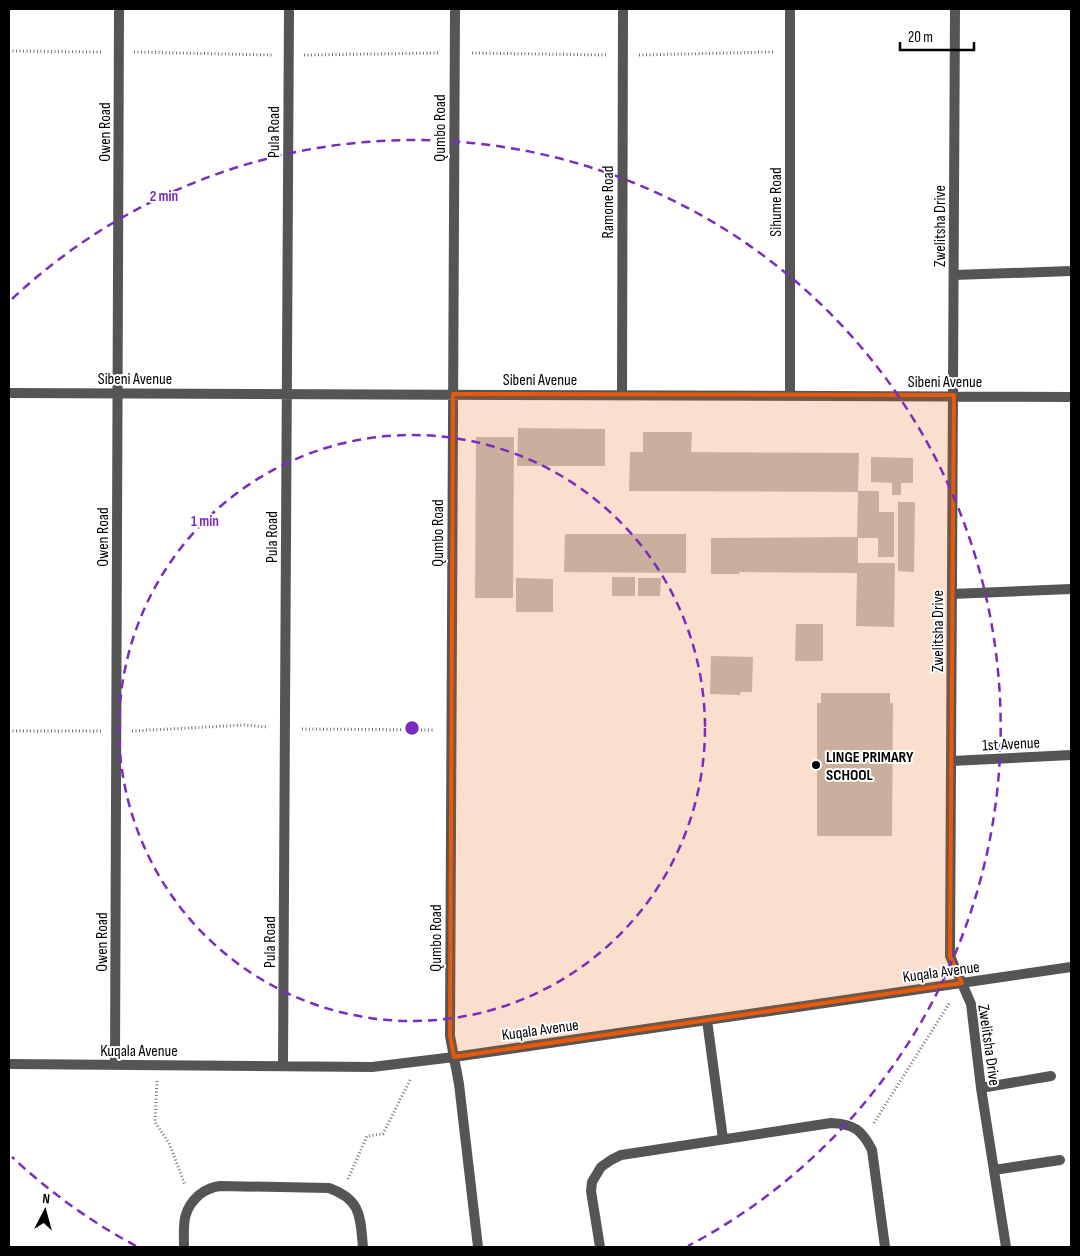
<svg xmlns="http://www.w3.org/2000/svg" width="1080" height="1256" font-family="'Sofia Sans Condensed',sans-serif">
	<rect width="100%" height="100%" fill="#fff"/>
	<path fill="#c4c4c4" d="M518,428L605,429V466H517Z
		M643,432H692L691,452L859,453L858,491H879V512H894V557H878V538H858V563H895L894,627L856,626L857,573L739,572L740,574H711V538L857,537L858,492L629,491L630,452H643Z
		M476,437H514L513,598H475Z
		M871,457L913,458V483H901V495H892V483L871,482Z
		M898,502H915L914,572L898,571Z
		M565,534H686V573L564,572Z
		M612,577H635V596H612Z
		M516,578L553,579V612H516Z
		M638,578H661L660,596H638Z
		M796,624H823V661H795Z
		M711,656L753,657L752,692H741L740,695L710,694Z
		M821,693H890V703H893L892,836H817V703H821Z"/>
	<g fill="none" stroke-linecap="round" stroke-linejoin="round">
		<path stroke="#777" stroke-width="3" stroke-dasharray="1 2.5" stroke-linecap="butt" d="M9,51L103,52
			M134,52L273,55
			M472,53L606,55
			M304,55L438,53
			M639,55L773,52
			M302,729L435,730
			M9,731H101
			M132,731L244,725L268,727
			M157,1081L155,1122L169,1143L185,1185
			M874,1123L950,1002
			M348,1179L367,1136L383,1134L410,1080"/>
		<path stroke="#555" stroke-width="10" d="M954,275L1071,271
			M952,594L1071,589
			M951,761L1071,755"/>
		<path stroke="#555" stroke-width="10" d="M455,9L450,1036L459,1084L478,1247
			M790,9V395
			M955,9L950,956L971,1004L981,1088L1006,1247
			M9,393L1071,397
			M622,394L623,9
			M707,1020L723,1139
			M9,1064L372,1067L454,1057L1071,967
			M115,1064L119,9
			M283,1066L289,9
			M981,1088L1051,1076
			M994,1170L1060,1160
			M184,1247C184,1226 181,1211 199,1195C205,1190 212,1187 220,1186L329,1188C362,1200 360,1217 363,1247
			M600,1247L591,1191L592,1182L601,1167L611,1160L621,1155L831,1123C854,1124 862,1130 872,1150L885,1247"/>
	</g>
	<path fill="#e8590c" fill-opacity="0.2" stroke="#e8590c" stroke-width="4" stroke-linejoin="round" d="M453,394L954,395L950,956L962,983L454,1057L450,1036Z"/>
	<g fill="none" stroke="#7b2cbf" stroke-width="2.5" stroke-dasharray="9 6">
		<circle cx="412" cy="728" r="293"/>
		<path d="M136 1246A587 587 0 0 1 12 1157M12 299A587 587 0 1 1 688 1246"/>
	</g>
	<circle fill="#000" stroke="#fff" stroke-width="2" cx="816" cy="765" r="5"/>
	<g text-anchor="middle" stroke-width="4" stroke-linejoin="round" paint-order="stroke">
		<g font-size="16" fill="#000" stroke="#fff">
			<text transform="translate(439 128) rotate(-90)" y="6">Qumbo Road</text>
			<text transform="translate(104 132) rotate(-90)" y="6">Owen Road</text>
			<text transform="translate(273 132) rotate(-90)" y="6">Pula Road</text>
			<text transform="translate(607 202) rotate(-90)" y="6">Ramone Road</text>
			<text transform="translate(775 202) rotate(-90)" y="6">Sihume Road</text>
			<text transform="translate(939 226) rotate(-90)" y="6">Zwelitsha Drive</text>
			<text x="135" y="384">Sibeni Avenue</text>
			<text x="540" y="385">Sibeni Avenue</text>
			<text x="945" y="387">Sibeni Avenue</text>
			<text transform="translate(437 533) rotate(-90)" y="6">Qumbo Road</text>
			<text transform="translate(102 537) rotate(-90)" y="6">Owen Road</text>
			<text transform="translate(271 537) rotate(-90)" y="6">Pula Road</text>
			<text transform="translate(937 631) rotate(-90)" y="6">Zwelitsha Drive</text>
			<text transform="translate(1011 743) rotate(-3)" y="6">1st Avenue</text>
			<text transform="translate(435 938) rotate(-90)" y="6">Qumbo Road</text>
			<text transform="translate(101 942) rotate(-90)" y="6">Owen Road</text>
			<text transform="translate(269 942) rotate(-90)" y="6">Pula Road</text>
			<text transform="translate(941 971) rotate(-8)" y="6">Kuqala Avenue</text>
			<text transform="translate(540 1029) rotate(-8)" y="6">Kuqala Avenue</text>
			<text transform="translate(990 1045) rotate(82)" y="6">Zwelitsha Drive</text>
			<text x="139" y="1056">Kuqala Avenue</text>
		</g>
		<g font-size="16" font-weight="bold" fill="#000" stroke="#fff" text-anchor="start">
			<text x="826" y="762">LINGE PRIMARY<tspan x="826" dy="18">SCHOOL</tspan></text>
		</g>
	</g>
	<circle cx="412" cy="728" r="8" fill="#7b2cbf" stroke="#fff" stroke-width="2.5"/>
	<g font-size="15" text-anchor="middle" font-weight="bold" fill="#7b2cbf" stroke="#fff" stroke-width="4" stroke-linejoin="round" paint-order="stroke">
		<text x="164" y="201">2 min</text>
		<text x="205" y="526">1 min</text>
	</g>
	<rect width="1080" height="1256" fill="none" stroke="#000000" stroke-width="20"/>
	<g transform="translate(45 1211) rotate(6)" stroke="#ffffff" stroke-width="4" paint-order="stroke">
	<path d="M0-4L9 19L0 12L-9 19Z" fill="#000000"/>
	<text y="-8" font-size="14" font-weight="bold" text-anchor="middle" fill="#000000">N</text>
	</g>
	<path d="M900 42v8h74v-8" fill="none" stroke="#000000" stroke-width="2.5"/>
	<text x="908" y="42" font-size="15" fill="#000000" stroke="#ffffff" stroke-width="4" paint-order="stroke">20 m</text>
</svg>
